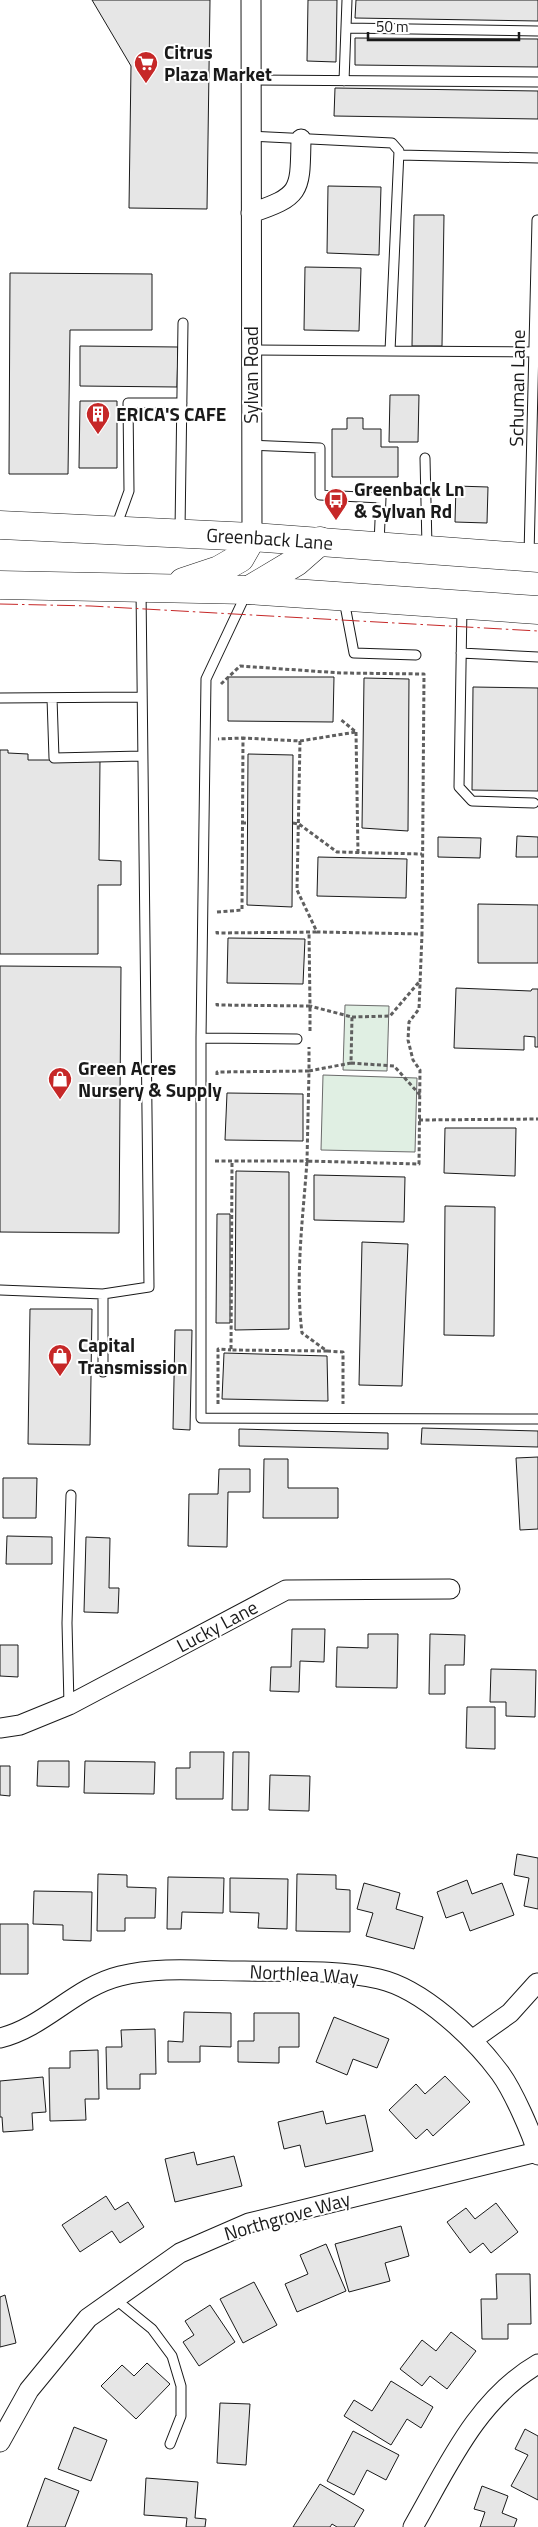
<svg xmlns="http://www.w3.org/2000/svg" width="538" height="2527" font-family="'Titillium Web',sans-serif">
	<rect width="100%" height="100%" fill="#fff"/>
	<path fill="#e0efe3" stroke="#6a6a6a" d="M345,1005L389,1006L387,1071L343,1070Z
		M323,1075L417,1078L415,1152L321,1150Z"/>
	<path fill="#e6e6e6" stroke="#1a1a1a" d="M92,0H210L207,209L129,208L131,66Z
		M308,0H337L336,62L307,61Z
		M356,0H538V21L355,18Z
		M355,38L538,39V67L355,65Z
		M335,88L538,91V119L334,116Z
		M328,186L381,187L379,255L327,253Z
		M414,215H444L442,346H412Z
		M305,267L361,268L359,331L304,330Z
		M10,273L152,274V330H70L68,474H9Z
		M80,346L178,347L177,387L80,386Z
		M390,395H419L418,442H389Z
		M80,401H117V468H79Z
		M347,418H363V429H381V447H398V477H332V429H347Z
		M456,486L488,487L487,523L455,522Z
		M228,677H334L333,722L228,721Z
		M364,678L409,679L408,831L362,828Z
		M473,687L538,688V791L472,790Z
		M0,750H8V753L28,754V760H100L99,860L121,861V885H98V954H0Z
		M248,754L293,755L292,907L247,905Z
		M517,836L538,837V857H516Z
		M438,837L481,838L480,858L438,857Z
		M318,857L407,859L406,898L317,896Z
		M478,904L538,905V963H478Z
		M228,938L305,939L303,984L227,983Z
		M0,966L121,967L119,1233L0,1232Z
		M456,988L531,991L532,989H538V1047H535V1037L524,1036V1050L454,1048Z
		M227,1093L303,1094V1141L225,1140Z
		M445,1128H516L515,1176L444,1173Z
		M236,1171L289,1172V1329L235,1330Z
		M314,1175L405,1177L404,1222L314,1220Z
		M445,1206L495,1207L494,1336L444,1335Z
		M217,1214H230V1323H216Z
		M362,1242L408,1244L402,1386L359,1385Z
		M30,1309H92L90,1445L28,1444Z
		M175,1330H192L190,1430L173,1429Z
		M224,1353L327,1356L328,1401L222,1399Z
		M422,1428L538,1431V1447L421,1444Z
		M239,1429L388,1433V1449L239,1446Z
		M538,1457V1529L520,1530L516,1458Z
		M264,1459H288V1488H338V1518H263Z
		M219,1469H250V1492H228L227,1547L188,1546L189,1494H218Z
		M3,1478H37L36,1518H3Z
		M7,1536L52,1537V1564H6Z
		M86,1537L110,1538L109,1588H119L118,1613L84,1612Z
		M292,1629H325L324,1662L300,1661L299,1692L270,1691L271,1667H291Z
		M368,1634H398L397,1688L336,1687L337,1647L368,1648Z
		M430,1634L465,1635L464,1665H445V1694H429Z
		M0,1645H18V1677L0,1676Z
		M491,1669L536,1670L535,1717L506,1716V1702H490Z
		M467,1707H495V1749L466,1748Z
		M190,1752H224L223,1799H176V1768H190Z
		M233,1752H249L248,1810H232Z
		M38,1761H69V1787L37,1786Z
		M85,1761L155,1762L154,1794L84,1793Z
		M0,1766H10V1796L0,1795Z
		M270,1775L310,1776L309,1811L269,1810Z
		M517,1854L538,1858V1909L524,1906L529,1878L514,1875Z
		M98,1874L127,1875V1887L156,1888L155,1918H125V1931H97Z
		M297,1874L336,1875V1889L350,1890V1932L296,1931Z
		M168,1877L224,1878L223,1913L182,1912L181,1929H167Z
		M230,1878L288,1879L287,1929L258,1928L259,1913L230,1912Z
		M467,1880L472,1894L502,1883L514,1915L470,1931L463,1912L446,1918L437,1892Z
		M364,1883L400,1893L396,1909L423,1917L414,1949L366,1936L373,1913L357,1909Z
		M34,1891L92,1892L91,1941L63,1940V1925L33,1924Z
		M0,1924H28V1974H0Z
		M184,2012L231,2013V2047L200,2046V2062H168V2041L183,2042Z
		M254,2013H299V2047H279V2063L238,2062V2041H254Z
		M334,2017L389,2039L377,2068L353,2059L347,2075L316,2062Z
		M155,2029L156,2074H140V2089H107L106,2047H122L121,2030Z
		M98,2050L99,2099H85L86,2120L50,2121L49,2068H70V2051Z
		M445,2076L470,2102L433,2136L427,2129L416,2139L389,2110L416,2084L425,2094Z
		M43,2077L46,2112L32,2113L33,2130L3,2132L2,2117H0V2081Z
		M323,2111L326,2124L365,2115L373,2151L305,2167L300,2145L284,2149L278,2122Z
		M194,2152L197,2165L234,2156L242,2186L175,2202L165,2159Z
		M106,2196L115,2210L128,2202L144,2227L120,2243L112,2231L80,2252L62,2225Z
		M496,2203L518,2232L491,2253L483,2243L470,2253L447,2222L466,2208L475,2219Z
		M401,2226L409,2256L385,2263L390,2281L349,2292L335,2244Z
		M326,2244L346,2291L297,2312L285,2284L308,2274L300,2255Z
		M496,2274H530L531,2324H508V2339H482L481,2299H497Z
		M254,2282L277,2325L243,2343L220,2299Z
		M5,2295L16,2343L0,2347V2297Z
		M210,2305L235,2342L199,2366L183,2342L194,2335L185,2321Z
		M451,2332L476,2351L447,2389L430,2376L422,2386L400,2369L422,2340L436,2351Z
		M147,2363L170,2384L136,2419L101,2386L122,2365L134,2376Z
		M391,2381L433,2407L421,2428L407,2419L391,2445L344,2416L354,2400L372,2411Z
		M220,2403L250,2404L246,2465L217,2463Z
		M74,2427L107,2440L91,2481L58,2469Z
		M525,2429L538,2436V2500L511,2486L528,2455L515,2449Z
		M353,2431L399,2455L386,2480L367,2470L354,2495L327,2481Z
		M45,2478L79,2491L65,2527H27Z
		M146,2478L198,2482L195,2518L206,2519L205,2527H186L187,2518L144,2515Z
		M320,2484L364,2510L354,2527H337L332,2524L330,2527H293Z
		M482,2486L508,2496L502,2513L517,2519L514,2527H480L485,2512L474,2509Z"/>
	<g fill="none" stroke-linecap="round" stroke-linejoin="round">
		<g stroke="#1a1a1a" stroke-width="11">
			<path id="service" d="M346,28L538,31
				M251,80L538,82
				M344,81L347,0
				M399,155L538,158
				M251,350L390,351L399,151L392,143L251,136
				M390,351L534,352
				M251,445L320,448V495L381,498L379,544
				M425,458L427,547
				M116,527L129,491L128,403H182
				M180,530L183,323
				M529,555L537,220
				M246,594L206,679L201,1038V1418L538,1419
				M344,600L354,653L416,655
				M462,607L459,787L472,801L534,803
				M461,653L538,657
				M0,698L142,697
				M52,698L54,758L142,756
				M201,1038L297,1039
				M0,1290L103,1294V1372
				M103,1294L149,1287L141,590
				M69,1705L67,1623L71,1495
				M115,2299L152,2329L172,2356L181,2386V2416L170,2444"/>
		</g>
		<g stroke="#1a1a1a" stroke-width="21">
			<path id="minor" d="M251,0L252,537
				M251,213C302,196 300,191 301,139
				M0,1728L20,1725L69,1705L286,1590L450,1589
				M0,2038C45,2027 75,1987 120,1976C160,1966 203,1971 244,1971C289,1972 335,1969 379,1979C423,1989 474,2038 500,2073C513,2091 532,2133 538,2155
				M472,2040L510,2013L537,1983
				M0,2442L29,2390L88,2318L180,2253L249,2223L537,2152
				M413,2527C447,2468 476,2400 538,2364"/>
		</g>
		<g stroke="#1a1a1a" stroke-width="29">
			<g id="primary">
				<path id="s1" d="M0,525L252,537L538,558"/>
				<path d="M183,582L219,570L240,558L252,537"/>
				<path d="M0,585L249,590L538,610"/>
				<path d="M249,590L296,562L320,541"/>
			</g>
		</g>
		<path stroke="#5f5f5f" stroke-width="3" stroke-dasharray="4 2.5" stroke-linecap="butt" d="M221,684L240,666L341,673L424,674L422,934L317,932L297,890L300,741L243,738
			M356,732L358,853
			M300,741L356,732L340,719
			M242,823H247
			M293,823L299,824L337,852L422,854
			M217,912L242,910L243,738L218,739
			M217,931V933L317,932
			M217,1003V1005L310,1006L309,932
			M352,1017L390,1016L419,982
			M310,1031V1006
			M351,1063L394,1066L420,1095
			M217,1075V1072L309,1071V1047
			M419,1120L538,1119
			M215,1161H307L309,1071L351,1063L352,1017L310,1006
			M232,1163L231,1350L327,1351L302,1333C295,1276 303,1218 307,1161L419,1164L420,1070L413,1060L408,1040L409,1022L419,1009L422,934
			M327,1351L343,1352V1404
			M218,1404V1349L231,1350"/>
		<use href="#service" stroke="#fff" stroke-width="9"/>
		<use href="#minor" stroke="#fff" stroke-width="19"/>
		<use href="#primary" stroke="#fff" stroke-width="28"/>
		<path stroke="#c62828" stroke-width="1" stroke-dasharray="18 4 2.5 4" stroke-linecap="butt" d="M0,604L91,606L538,631"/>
	</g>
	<defs>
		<g id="supermarket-pin" transform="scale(1.25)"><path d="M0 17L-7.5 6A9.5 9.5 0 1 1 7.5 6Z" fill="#c62828" stroke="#fff"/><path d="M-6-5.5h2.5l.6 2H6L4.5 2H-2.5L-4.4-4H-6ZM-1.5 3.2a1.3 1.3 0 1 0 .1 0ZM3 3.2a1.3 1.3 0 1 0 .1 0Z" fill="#fff"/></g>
		<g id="building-pin" transform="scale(1.25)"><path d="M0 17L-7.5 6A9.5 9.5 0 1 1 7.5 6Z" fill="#c62828" stroke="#fff"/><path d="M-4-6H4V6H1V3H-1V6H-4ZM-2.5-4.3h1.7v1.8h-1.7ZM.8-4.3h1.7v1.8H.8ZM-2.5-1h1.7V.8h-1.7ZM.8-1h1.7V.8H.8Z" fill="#fff"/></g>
		<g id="bus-pin" transform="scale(1.25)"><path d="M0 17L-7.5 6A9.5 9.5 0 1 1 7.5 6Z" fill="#c62828" stroke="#fff"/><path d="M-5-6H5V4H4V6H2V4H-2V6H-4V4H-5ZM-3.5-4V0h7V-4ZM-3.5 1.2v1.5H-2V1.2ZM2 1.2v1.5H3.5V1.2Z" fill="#fff"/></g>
		<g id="shop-pin" transform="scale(1.25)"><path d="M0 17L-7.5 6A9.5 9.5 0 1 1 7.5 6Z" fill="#c62828" stroke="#fff"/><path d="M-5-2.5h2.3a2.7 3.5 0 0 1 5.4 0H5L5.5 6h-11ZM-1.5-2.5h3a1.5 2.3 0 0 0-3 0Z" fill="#fff"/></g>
	</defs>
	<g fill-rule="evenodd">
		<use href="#supermarket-pin" x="146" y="63"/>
		<use href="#building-pin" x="98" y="414"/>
		<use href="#bus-pin" x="336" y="500"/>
		<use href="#shop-pin" x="60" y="1079"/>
		<use href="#shop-pin" x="60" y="1356"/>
	</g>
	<g text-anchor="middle" stroke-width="4" stroke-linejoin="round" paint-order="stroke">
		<g font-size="19" font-weight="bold" fill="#1a1a1a" stroke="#fff" text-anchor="start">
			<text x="164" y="59">Citrus<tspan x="164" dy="22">Plaza Market</tspan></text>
			<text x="116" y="421">ERICA'S CAFE</text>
			<text x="354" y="496">Greenback Ln<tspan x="354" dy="22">&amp; Sylvan Rd</tspan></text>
			<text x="78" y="1075">Green Acres<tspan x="78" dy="22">Nursery &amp; Supply</tspan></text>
			<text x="78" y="1352">Capital<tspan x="78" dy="22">Transmission</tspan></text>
		</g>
		<g font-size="19" fill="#1a1a1a" stroke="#fff">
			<text transform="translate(251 375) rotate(-90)" y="7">Sylvan Road</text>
			<text transform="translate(517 388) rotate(-89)" y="7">Schuman Lane</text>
			<text dy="7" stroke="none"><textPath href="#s1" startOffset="270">Greenback Lane</textPath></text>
			<text transform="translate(217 1626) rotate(-28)" y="7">Lucky Lane</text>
			<text transform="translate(304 1974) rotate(3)" y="7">Northlea Way</text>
			<text transform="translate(287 2216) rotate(-16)" y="7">Northgrove Way</text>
		</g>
	</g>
	<path d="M368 32v8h151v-8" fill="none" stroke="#1a1a1a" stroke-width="2.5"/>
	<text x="376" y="32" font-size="15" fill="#1a1a1a" stroke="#ffffff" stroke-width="4" paint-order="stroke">50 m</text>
</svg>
